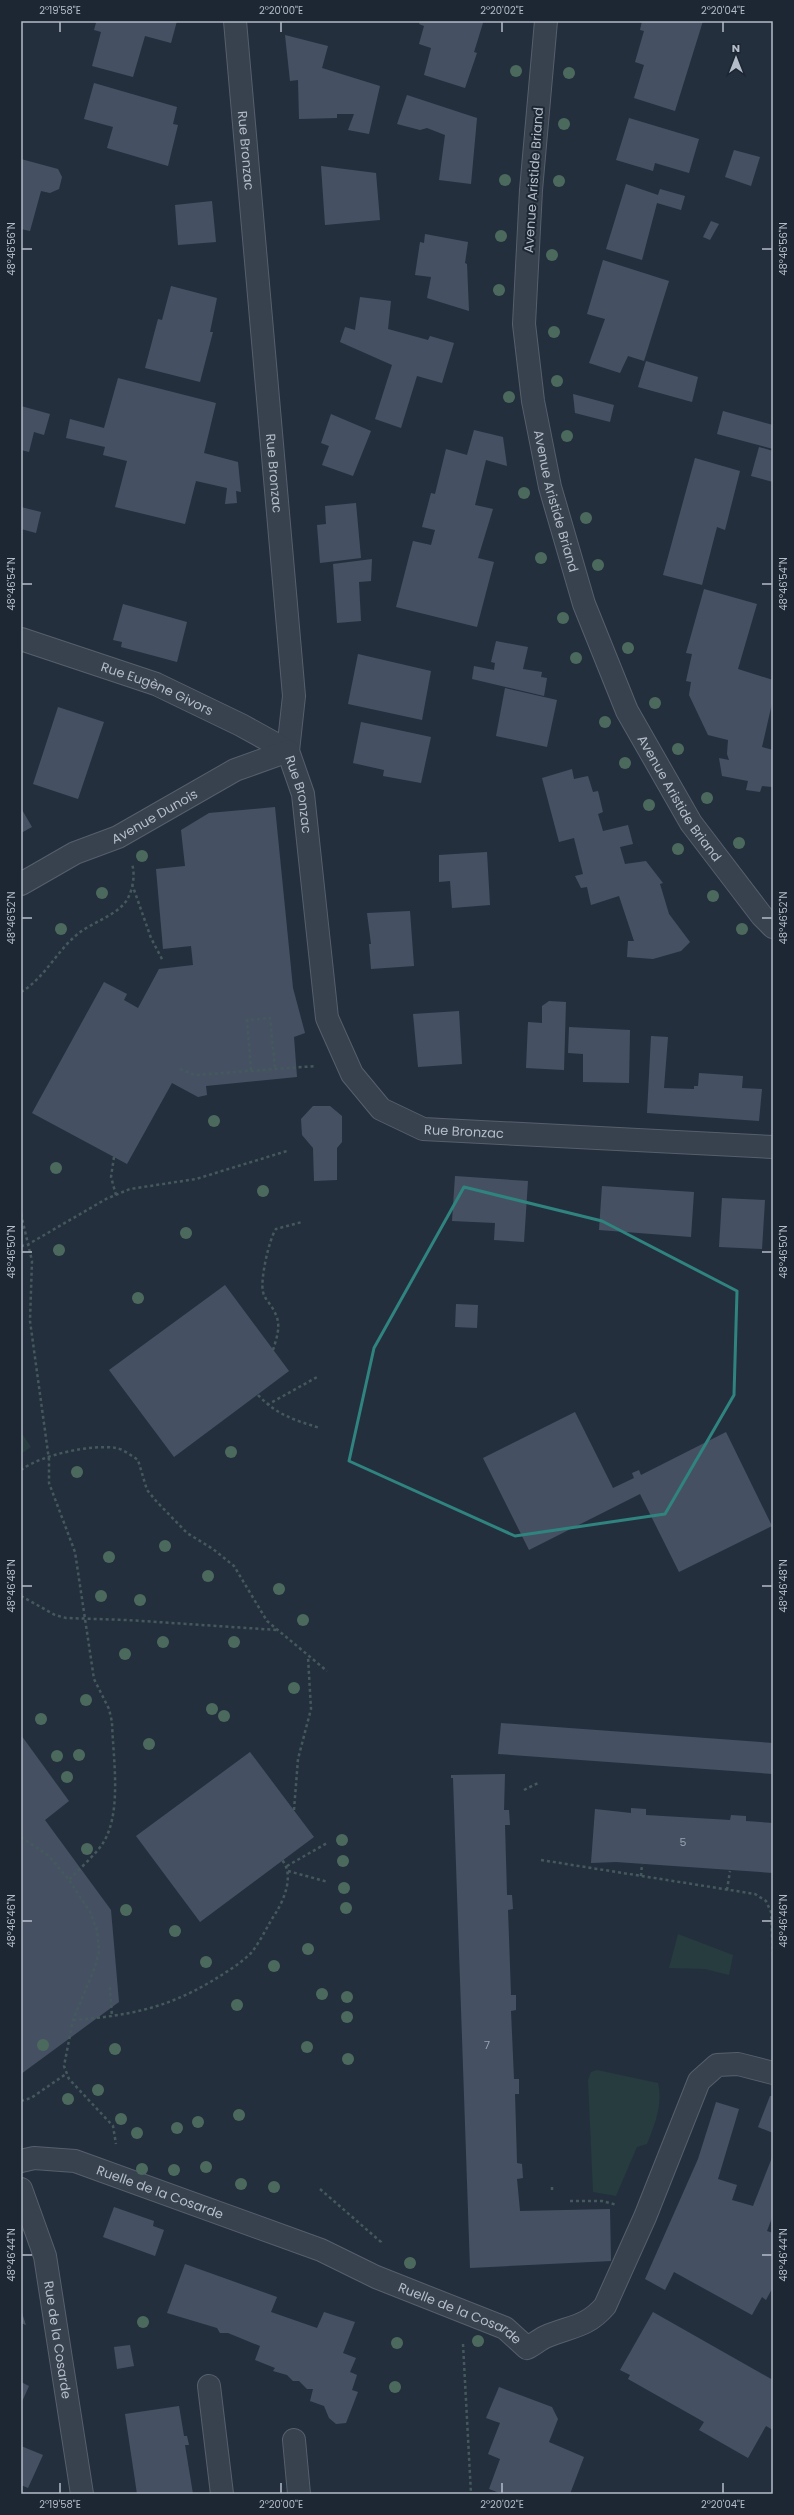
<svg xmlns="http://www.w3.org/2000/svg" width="794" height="2515" font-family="Poppins,sans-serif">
	<rect width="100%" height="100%" fill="#242f3e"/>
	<path fill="#263c3f" d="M21,1432L31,1447L21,1454Z
		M678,1934L733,1955L729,1975L705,1969L669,1968Z
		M597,2070L658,2083C663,2104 655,2124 647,2144L637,2147L616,2196L593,2192L588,2080L591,2072Z"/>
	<path fill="#455162" d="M92,21H177L171,43L145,36L133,77L92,66L101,32L94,30L96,23Z
		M420,21H481L483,23L474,52L477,53L465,88L424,75L431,48L419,44L424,26L419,24Z
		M642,21H703L675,111L634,98L644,65L635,62L644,31L640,30Z
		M285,35L328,46L322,68L380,86L369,134L348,130L354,114H337V118L299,119L298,80L290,81Z
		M94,83L177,107L173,124L178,125L168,166L107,148L113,127L84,119Z
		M407,95L477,118L471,184L439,180L445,135L427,128L420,130L397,124Z
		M629,118L699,139L689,173L655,163L653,171L616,160Z
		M734,150L760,157L751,186L725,177Z
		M21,159L58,169L62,177L59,189L50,193L41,191L30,231L21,229Z
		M321,166L376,173L380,220L325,225Z
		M626,184L658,195L660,189L685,196L681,210L657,203L642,260L606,249Z
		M212,201L216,242L178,245L175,205Z
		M711,221L719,224L710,240L703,237Z
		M425,234L468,242L465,263L467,264L469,311L427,298L431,277L415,275L420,242L424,243Z
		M603,260L669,281L644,361L628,356L620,373L589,363L605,319L587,314Z
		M171,286L217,298L210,332H213L200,382L145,368L158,319L162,320Z
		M360,297L391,301L388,329L428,340L430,336L454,343L442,383L417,376L401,428L375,419L392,365L340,342L345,327L355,330Z
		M646,361L698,377L692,402L638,387Z
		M118,378L216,403L204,453L238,462L241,492L236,491L237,503L225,504L227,488L196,481L185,524L115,507L127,461L103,455L105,447L66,438L70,419L104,428Z
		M573,394L614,405L610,422L575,413Z
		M21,406L50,414L44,435L34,432L29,452L21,450Z
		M723,411L773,425V449L717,434Z
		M331,414L371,431L353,476L322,465L329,446L321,443Z
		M474,430L503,437L507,466L486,460L475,505L493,509L478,558L494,562L477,627L396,607L413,541L431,545L435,530L422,527L431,493L435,494L446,449L467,455Z
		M759,447L773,451V482L751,476Z
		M695,458L740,471L725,530L717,527L702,585L663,575Z
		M356,503L361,558L320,563L317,525L326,524L325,506Z
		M21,507L41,512L36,533L21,529Z
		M372,559L371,581L359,582L361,621L337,623L333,564Z
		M704,589L757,604L738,669L773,680V699L762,747L773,750V785L772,787L762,786L760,792L746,790L748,781L722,776L719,758L729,760L727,754L728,740L708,735L689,695L691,682L686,681L692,654L686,653Z
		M123,604L187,622L177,662L121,647L122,642L113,640Z
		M496,641L528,647L523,669L542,672L541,677L547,678L544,696L472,679L474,666L494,670L495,663L491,662Z
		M358,654L431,671L422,720L348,704Z
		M505,688L557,700L547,747L496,736Z
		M58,707L104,722L78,799L33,784Z
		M361,722L431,737L421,783L383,776L384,770L353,763Z
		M572,769L574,779L588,776L593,792L598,791L603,812L598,814L603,831L628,825L633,844L620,847L625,864L646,861L663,883L660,884L669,914L690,942L681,951L653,959L627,957L628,941H634L619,896L591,905L587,887L581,888L575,876L583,874L574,838L559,842L542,778Z
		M275,807L293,988L305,1033L294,1037L297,1077L206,1086L207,1095L198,1097L172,1083L127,1164L32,1113L104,982L127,994L124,1000L138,1008L159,969L193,965L191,946L163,949L156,869L185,866L181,830L209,813Z
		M21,808L32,827L21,833Z
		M487,852L490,905L452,908L450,881L439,882V855Z
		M410,911L414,966L371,969L369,944H371L367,913Z
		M549,1001L566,1002L564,1070L526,1068L528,1022L542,1023V1006Z
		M459,1011L462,1064L418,1067L413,1014Z
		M569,1027L630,1030L629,1083L583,1082V1054L568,1053Z
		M651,1036L668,1037L664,1088L694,1089V1086H698L699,1073L743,1076L742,1088L762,1089L759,1121L647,1113Z
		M313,1106H330L342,1116V1142L337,1148V1180L314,1181L313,1148L302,1135L301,1119Z
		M455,1176L528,1181L524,1242L494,1240L495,1223L452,1221Z
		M602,1186L694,1192L691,1237L599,1230Z
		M722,1198L765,1200L762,1249L719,1247Z
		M225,1285L289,1371L174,1457L109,1370Z
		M456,1304L478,1305L477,1328L455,1327Z
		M575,1412L613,1488L634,1478L632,1473L639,1470L641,1475L726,1432L772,1526L679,1572L640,1494L529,1550L483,1458Z
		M501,1723L773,1743V1774L498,1754Z
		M21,1735L69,1801L45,1820L111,1910L119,2002L21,2074Z
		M250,1752L314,1837L200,1922L136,1836Z
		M505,1774L504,1810H509L510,1825H505L507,1895H512L513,1909L508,1910L511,1995H516V2010L511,2011L514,2079H519V2094H515L517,2163L522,2164L523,2178L517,2179L520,2211L610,2209L611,2261L470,2268L453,1778H451V1775Z
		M631,1808L646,1809V1815L730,1820L731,1815L746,1816V1821L773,1823V1873L616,1862L591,1863L595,1809L631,1813Z
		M770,2096H773V2133L758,2127Z
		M716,2102L739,2109L718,2179L737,2185L732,2200L753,2206L773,2155V2215L767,2231L773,2233V2287L766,2300L762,2297L752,2315L674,2272L665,2290L645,2279L698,2159Z
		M114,2207L154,2221L153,2226L164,2230L155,2256L103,2237Z
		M185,2264L277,2297L271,2312L317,2328L324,2312L355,2322L343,2353L356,2358L350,2372L357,2375L352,2390L358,2392L346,2423L336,2424L329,2418L324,2406L310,2401L313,2389H307L299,2381H293L287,2375L273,2371L275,2368L255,2360L260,2346L228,2333H220L217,2328L167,2313Z
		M21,2310L26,2325L21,2323Z
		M653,2312L773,2380V2430L766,2426L748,2458L699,2430L704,2422L628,2379L630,2375L620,2370Z
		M130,2345L134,2366L117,2369L114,2347Z
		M21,2382L29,2386L21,2404Z
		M499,2387L552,2407L558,2419L549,2442L584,2457L570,2494H502L489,2489L500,2459L488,2454L500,2423L486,2418Z
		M179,2406L184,2436H187L189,2445H185L193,2494H137L125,2414Z
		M21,2446L43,2455L28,2488L21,2485Z"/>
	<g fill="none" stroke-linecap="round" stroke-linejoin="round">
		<g stroke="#565f6c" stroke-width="24">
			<g id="minor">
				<path id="s1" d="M235,21L294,696L288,751L303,794L327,1018L352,1074L381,1109L423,1129L773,1147"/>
				<path id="s2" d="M546,21L531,190L524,324L533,401L550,487L584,604L627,711L691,823L762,916L773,927"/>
				<path id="s3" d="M21,639L156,684L241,725L288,751"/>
				<path id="s4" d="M21,884L75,853L118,837L235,770L288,751"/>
				<path id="s5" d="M21,2161L34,2158L75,2161L321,2250L376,2277L505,2328L527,2348C533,2345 539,2340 545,2337C570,2326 586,2328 605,2306L645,2217L699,2081L717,2065L738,2064L773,2073"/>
				<path id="s6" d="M21,2189L45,2256L82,2494"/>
				<path d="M209,2386L222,2494"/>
				<path d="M294,2440L299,2494"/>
			</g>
		</g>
		<path stroke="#44595c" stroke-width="2.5" stroke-dasharray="3 3" stroke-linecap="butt" d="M132,884L151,938L163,961
			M21,992C45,978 57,950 79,933C92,923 111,917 123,905C132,896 136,876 132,864
			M180,1069L195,1075L316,1066
			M251,1070L247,1020L270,1018L275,1068
			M114,1157L111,1177L116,1195
			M21,1214L32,1261L30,1321L49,1460V1483L75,1552L94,1679L109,1709L112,1722C113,1759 123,1816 101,1846C92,1858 79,1869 69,1880
			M21,1246L27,1245L106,1199L130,1189L196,1179L287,1151
			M273,1350C277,1337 282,1324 274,1311C271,1304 265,1300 263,1292C260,1280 269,1239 276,1229L302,1222
			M258,1395C277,1415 294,1420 320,1428
			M267,1405L319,1376
			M21,1470C41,1455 91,1444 116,1448C123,1449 132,1456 138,1460L147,1490L157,1502L187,1533L213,1549L234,1566L267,1621L327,1671
			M21,1596L55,1615L66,1618L127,1620L277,1630
			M524,1790L538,1783
			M294,1810L298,1759L311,1709L308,1657
			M21,1837L49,1856L69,1880L90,1912L97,1930L99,1952L95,1967L73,2020L64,2066L69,2079L113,2126L116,2144
			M541,1860L755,1894L766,1901L771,1912L773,1957
			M287,1866L327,1843
			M288,1871L328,1882
			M641,1876L642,1864
			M727,1890L730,1871
			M110,1987L112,2017
			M73,2020C126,2016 165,2009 212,1981C225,1973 240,1964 251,1953C261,1941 268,1924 277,1911C285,1897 294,1874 282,1860
			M21,2101L31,2098L66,2074
			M552,2187V2192
			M320,2189L381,2242V2245
			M570,2201H602L617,2205
			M463,2344L471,2494"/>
		<use href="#minor" stroke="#38414e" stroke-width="22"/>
	</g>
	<g fill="#4b6a5d">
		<circle cx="516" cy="71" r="6"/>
		<circle cx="569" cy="73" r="6"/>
		<circle cx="564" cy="124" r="6"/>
		<circle cx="505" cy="180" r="6"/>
		<circle cx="559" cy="181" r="6"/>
		<circle cx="501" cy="236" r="6"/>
		<circle cx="552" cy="255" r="6"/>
		<circle cx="499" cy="290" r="6"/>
		<circle cx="554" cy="332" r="6"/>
		<circle cx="557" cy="381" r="6"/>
		<circle cx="509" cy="397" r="6"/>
		<circle cx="567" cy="436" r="6"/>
		<circle cx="524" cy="493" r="6"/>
		<circle cx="586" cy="518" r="6"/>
		<circle cx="541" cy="558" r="6"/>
		<circle cx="598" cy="565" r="6"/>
		<circle cx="563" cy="618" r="6"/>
		<circle cx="628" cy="648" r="6"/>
		<circle cx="576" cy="658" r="6"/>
		<circle cx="655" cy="703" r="6"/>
		<circle cx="605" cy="722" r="6"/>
		<circle cx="678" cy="749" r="6"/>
		<circle cx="625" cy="763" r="6"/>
		<circle cx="707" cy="798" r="6"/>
		<circle cx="649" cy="805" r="6"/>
		<circle cx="739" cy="843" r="6"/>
		<circle cx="678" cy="849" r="6"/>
		<circle cx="142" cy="856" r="6"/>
		<circle cx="102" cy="893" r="6"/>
		<circle cx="713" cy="896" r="6"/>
		<circle cx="61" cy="929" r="6"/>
		<circle cx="742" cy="929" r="6"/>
		<circle cx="214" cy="1121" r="6"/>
		<circle cx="56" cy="1168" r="6"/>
		<circle cx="263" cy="1191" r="6"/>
		<circle cx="186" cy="1233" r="6"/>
		<circle cx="59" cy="1250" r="6"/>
		<circle cx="138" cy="1298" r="6"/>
		<circle cx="231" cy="1452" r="6"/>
		<circle cx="77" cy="1472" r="6"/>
		<circle cx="165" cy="1546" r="6"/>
		<circle cx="109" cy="1557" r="6"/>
		<circle cx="208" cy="1576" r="6"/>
		<circle cx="279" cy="1589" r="6"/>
		<circle cx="101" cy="1596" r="6"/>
		<circle cx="140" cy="1600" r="6"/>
		<circle cx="303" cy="1620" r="6"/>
		<circle cx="163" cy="1642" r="6"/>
		<circle cx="234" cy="1642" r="6"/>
		<circle cx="125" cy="1654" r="6"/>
		<circle cx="294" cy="1688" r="6"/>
		<circle cx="86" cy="1700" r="6"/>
		<circle cx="212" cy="1709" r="6"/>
		<circle cx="224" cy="1716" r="6"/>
		<circle cx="41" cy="1719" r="6"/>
		<circle cx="149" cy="1744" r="6"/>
		<circle cx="79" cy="1755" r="6"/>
		<circle cx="57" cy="1756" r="6"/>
		<circle cx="67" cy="1777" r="6"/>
		<circle cx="342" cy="1840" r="6"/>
		<circle cx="87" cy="1849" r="6"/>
		<circle cx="343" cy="1861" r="6"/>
		<circle cx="344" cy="1888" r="6"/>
		<circle cx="346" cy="1908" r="6"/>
		<circle cx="126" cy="1910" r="6"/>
		<circle cx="175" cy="1931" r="6"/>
		<circle cx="308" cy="1949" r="6"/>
		<circle cx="206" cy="1962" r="6"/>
		<circle cx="274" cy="1966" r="6"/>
		<circle cx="322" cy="1994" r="6"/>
		<circle cx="347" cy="1997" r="6"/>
		<circle cx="237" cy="2005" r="6"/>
		<circle cx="347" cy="2017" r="6"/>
		<circle cx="43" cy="2045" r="6"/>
		<circle cx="307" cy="2047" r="6"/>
		<circle cx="115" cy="2049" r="6"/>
		<circle cx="348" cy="2059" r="6"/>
		<circle cx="98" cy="2090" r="6"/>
		<circle cx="68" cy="2099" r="6"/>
		<circle cx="239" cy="2115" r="6"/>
		<circle cx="121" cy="2119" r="6"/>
		<circle cx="198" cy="2122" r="6"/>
		<circle cx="177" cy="2128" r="6"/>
		<circle cx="137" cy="2133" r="6"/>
		<circle cx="206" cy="2167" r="6"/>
		<circle cx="142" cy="2169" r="6"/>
		<circle cx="174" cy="2170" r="6"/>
		<circle cx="241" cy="2184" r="6"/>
		<circle cx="274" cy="2187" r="6"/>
		<circle cx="410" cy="2263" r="6"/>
		<circle cx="143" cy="2322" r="6"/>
		<circle cx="478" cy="2341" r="6"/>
		<circle cx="397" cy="2343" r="6"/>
		<circle cx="395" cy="2387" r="6"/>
	</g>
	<path fill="none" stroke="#308480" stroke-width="3" stroke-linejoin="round" d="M464,1187L602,1221L737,1291L734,1395L665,1514L515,1536L349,1461L374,1348Z"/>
	<path fill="none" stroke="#b4bcc9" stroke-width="1.5" d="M60,22V32M281,22V32M502,22V32M723,22V32M22,249H32M762,249H772M22,584H32M762,584H772M22,918H32M762,918H772M22,1252H32M762,1252H772M22,1586H32M762,1586H772M22,1921H32M762,1921H772M22,2255H32M762,2255H772M60,2483V2493M281,2483V2493M502,2483V2493M723,2483V2493"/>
	<g text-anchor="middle" stroke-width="4" stroke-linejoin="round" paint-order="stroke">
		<g font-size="11" fill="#98a1af">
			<text x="683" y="1846">5</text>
			<text x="487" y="2049">7</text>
		</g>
		<g font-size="13" fill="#b4bcc9" stroke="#1d2633">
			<text dy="5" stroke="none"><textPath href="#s1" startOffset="130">Rue Bronzac</textPath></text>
			<text transform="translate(533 180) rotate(-86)" y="5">Avenue Aristide Briand</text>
			<text dy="5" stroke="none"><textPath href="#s1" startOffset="454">Rue Bronzac</textPath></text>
			<text dy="5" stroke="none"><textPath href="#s2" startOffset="484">Avenue Aristide Briand</textPath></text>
			<text dy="5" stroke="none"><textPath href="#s3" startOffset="145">Rue Eugène Givors</textPath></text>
			<text dy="5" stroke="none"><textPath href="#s1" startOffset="778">Rue Bronzac</textPath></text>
			<text dy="5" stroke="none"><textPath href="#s2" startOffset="808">Avenue Aristide Briand</textPath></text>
			<text dy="5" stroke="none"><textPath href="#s4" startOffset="150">Avenue Dunois</textPath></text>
			<text dy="5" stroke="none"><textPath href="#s1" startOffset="1198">Rue Bronzac</textPath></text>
			<text dy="5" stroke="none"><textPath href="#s5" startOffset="145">Ruelle de la Cosarde</textPath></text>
			<text dy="5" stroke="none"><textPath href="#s5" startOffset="469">Ruelle de la Cosarde</textPath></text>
			<text dy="5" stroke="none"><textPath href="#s6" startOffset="156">Rue de la Cosarde</textPath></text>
		</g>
	</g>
	<rect width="794" height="2515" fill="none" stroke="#1d2633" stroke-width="44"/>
	<g transform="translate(736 58)" stroke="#1d2633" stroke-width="3" paint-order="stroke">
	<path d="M0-3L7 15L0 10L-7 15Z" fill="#b4bcc9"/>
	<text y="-6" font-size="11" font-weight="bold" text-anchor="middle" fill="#b4bcc9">N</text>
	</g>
	<rect x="22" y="22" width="750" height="2471" fill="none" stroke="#b4bcc9" stroke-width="1.5"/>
	<g font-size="10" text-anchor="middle" fill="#b4bcc9">
		<text x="60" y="14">2°19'58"E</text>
		<text x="281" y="14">2°20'00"E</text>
		<text x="502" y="14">2°20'02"E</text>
		<text x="723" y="14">2°20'04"E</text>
		<text transform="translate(11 249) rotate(-90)" y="4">48°46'56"N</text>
		<text transform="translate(783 249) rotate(-90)" y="4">48°46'56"N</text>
		<text transform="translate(11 584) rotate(-90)" y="4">48°46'54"N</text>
		<text transform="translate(783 584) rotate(-90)" y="4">48°46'54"N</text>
		<text transform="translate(11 918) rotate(-90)" y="4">48°46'52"N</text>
		<text transform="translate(783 918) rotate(-90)" y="4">48°46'52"N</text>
		<text transform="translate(11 1252) rotate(-90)" y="4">48°46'50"N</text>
		<text transform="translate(783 1252) rotate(-90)" y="4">48°46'50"N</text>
		<text transform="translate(11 1586) rotate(-90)" y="4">48°46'48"N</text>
		<text transform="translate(783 1586) rotate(-90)" y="4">48°46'48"N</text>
		<text transform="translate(11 1921) rotate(-90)" y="4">48°46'46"N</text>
		<text transform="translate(783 1921) rotate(-90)" y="4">48°46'46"N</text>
		<text transform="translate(11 2255) rotate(-90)" y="4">48°46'44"N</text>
		<text transform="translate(783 2255) rotate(-90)" y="4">48°46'44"N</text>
		<text x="60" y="2508">2°19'58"E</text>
		<text x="281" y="2508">2°20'00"E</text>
		<text x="502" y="2508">2°20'02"E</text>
		<text x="723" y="2508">2°20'04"E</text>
	</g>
</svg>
